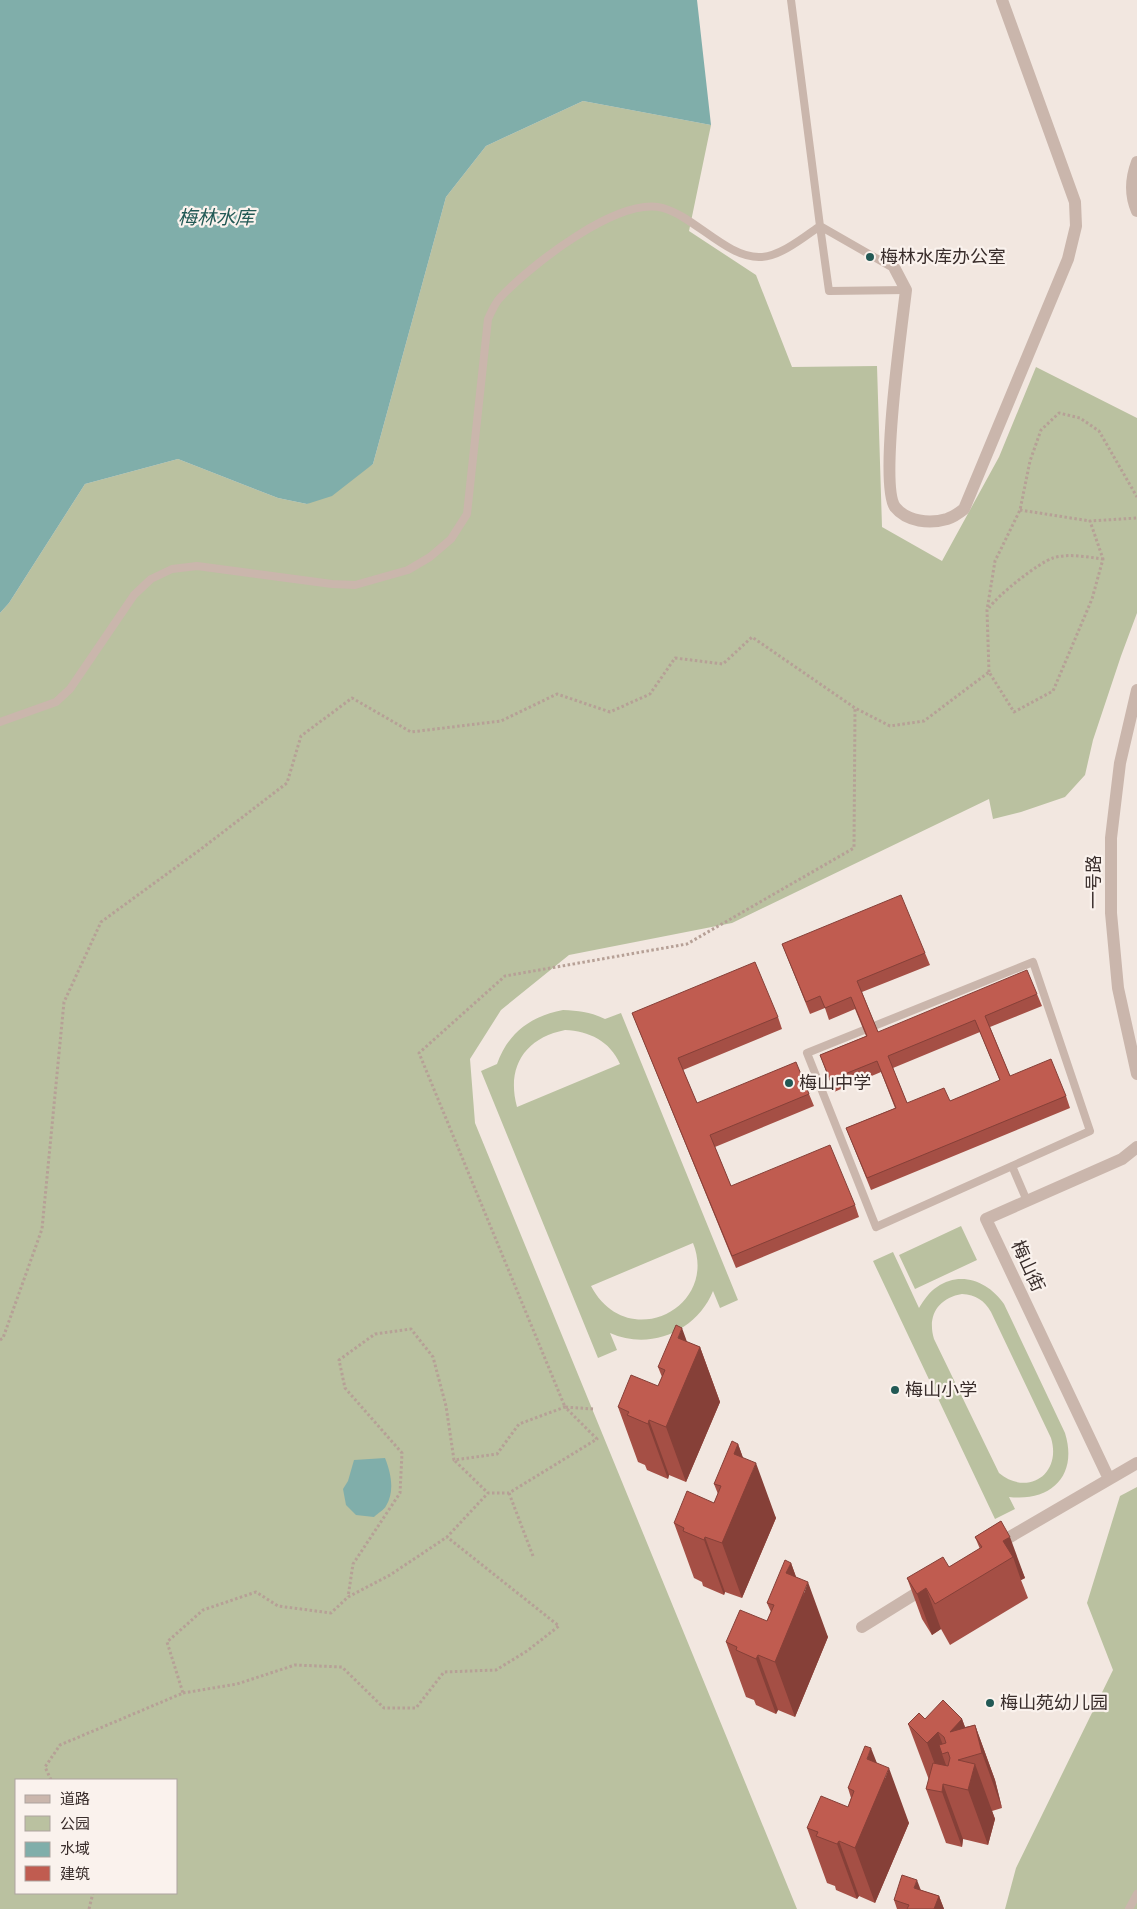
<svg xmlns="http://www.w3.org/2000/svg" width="1137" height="1909" font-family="'Space Grotesk','Noto Sans SC',sans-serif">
	<rect width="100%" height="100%" fill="#f2e7e0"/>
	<path fill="#bac1a0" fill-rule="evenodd" d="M583,101L711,125L689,231L756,275L792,367L877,366L882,527L942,561L999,457L1036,367L1137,418V613L1121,656L1093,740L1085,775L1065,797L1021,812L993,819L989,799L732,923L569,955L501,1010L470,1059L475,1123L797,1909H0V613L9,603L85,484L178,459L278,498L307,504L373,464L446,197L486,146ZM16,1780H176V1893H16Z
		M563,1010C579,1011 591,1012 605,1019L621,1013L738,1300L720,1308L713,1291C697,1331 650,1351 610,1333L617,1350L598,1358L481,1071L497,1064C508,1033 531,1016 563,1010ZM565,1030C589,1031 610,1041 620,1064L517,1107C506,1067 525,1038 565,1030ZM693,1243C719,1308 627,1354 591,1286Z
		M961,1226L977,1260L915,1289L899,1255Z
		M893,1252L919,1308C924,1300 929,1292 937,1287C961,1270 989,1282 1004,1304L1065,1433C1078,1475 1052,1502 1009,1497L1015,1509L995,1519L873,1261ZM962,1294C976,1295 984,1300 991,1312L1051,1438C1062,1474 1028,1497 999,1473L934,1339C927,1316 938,1298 962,1294Z
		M1137,1487V1909H1005L1016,1868L1113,1670L1087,1603L1120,1496Z"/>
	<path fill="#80aeaa" d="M0,0H697L711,125L583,101L486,146L446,197L373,464L332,496L307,504L278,498L178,459L85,484L9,603L0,613Z
		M385,1458C391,1473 395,1491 386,1506C384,1510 378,1513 374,1517L356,1515L346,1505L343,1489L348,1481L354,1460Z"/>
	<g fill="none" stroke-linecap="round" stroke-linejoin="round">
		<path stroke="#b6a096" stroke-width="3" stroke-dasharray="2.5 2.5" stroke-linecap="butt" d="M1020,510L1090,521
			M989,608C998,595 1038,563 1053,558C1068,553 1087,557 1103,559
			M989,672L987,610L995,561L1020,510L1030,461L1041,430L1059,413L1080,418L1099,431L1137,497
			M0,1340L3,1338L42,1229L64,1002L101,922L201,849L287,783L301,736L352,698L411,732L501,721L557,694L610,712L650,694L675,658L723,664L752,637L855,708L890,726L924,721L989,672L1014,712L1053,691L1092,599L1103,559L1090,521L1137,518
			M593,1409L565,1407L419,1053L505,976L687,944L854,848L855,708
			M455,1461L488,1493
			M509,1493L533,1556
			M183,1693L237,1684L295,1665L342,1667L384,1708H416L444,1672L496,1670L527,1651L559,1626L447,1537
			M51,1780L45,1767L60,1745L183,1693L167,1642L203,1610L256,1592L278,1606L331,1613L348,1597L390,1575L447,1537L488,1493H509L597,1439L565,1407L519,1424L497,1454L454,1460L446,1406L433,1357L411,1329L375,1334L339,1360L345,1388L402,1453L400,1493L353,1564L348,1597
			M89,1909L93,1893"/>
		<path stroke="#cab6ac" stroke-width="8" d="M791,0L820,226L895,269
			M0,722L56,702L70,689L134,595L151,579L172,569L197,566L332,584L355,585L408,570L430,557L451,539L467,514L488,319C491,313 494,305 499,299C528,267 618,196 663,208C695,217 727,258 760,257C780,257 804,237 820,226L829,291L906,290
			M1033,962L1090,1131L876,1227L807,1053Z
			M1012,1166L1027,1201
			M1129,1909L1137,1894"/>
		<path stroke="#cab6ac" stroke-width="12" d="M1137,162C1131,178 1130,195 1137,211
			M895,269L906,290C902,325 879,484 895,507C907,522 930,524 947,519C953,517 959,513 964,509L1068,259L1076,226L1075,202L1002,0
			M1137,690L1120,763L1111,838V913L1118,988L1137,1074
			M1109,1479L986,1219L1122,1159L1137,1147
			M996,1545L1137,1463
			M862,1627L928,1586"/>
	</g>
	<path fill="#a54f45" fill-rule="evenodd" d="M782,944L925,953L930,965L862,992L878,1032L1037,994L1042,1006L990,1027L1010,1076L1066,1096L1070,1108L871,1190L846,1128L895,1108L881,1072L834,1092L820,1055L866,1036L855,1009L829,1020L825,1008L810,1014ZM980,1032L1000,1081L950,1101L907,1103L893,1068Z
		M632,1013L778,1017L782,1029L683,1070L697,1103L809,1094L814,1106L715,1147L731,1186L855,1205L859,1217L736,1268Z
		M687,1342L700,1347L720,1402L686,1482L669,1475L668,1479L647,1470L645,1465L638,1462L618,1407L658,1386L662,1377L658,1367Z
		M738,1444L743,1458L776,1518L742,1598L725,1592L724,1595L703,1586L702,1582L694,1578L674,1523L714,1503L718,1494L714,1484Z
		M1001,1521L1025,1578L1021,1580L1028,1598L950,1645L941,1629L932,1635L922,1619L907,1578L949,1567L980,1549L975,1537Z
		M791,1563L796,1577L828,1637L795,1717L778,1710L776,1714L756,1705L754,1700L746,1697L726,1642L767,1621L771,1612L767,1603Z
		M925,1719H962L965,1727L975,1725L995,1780L1002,1808L992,1811L995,1819L988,1845L963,1839L962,1847L946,1843L926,1789L929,1780L908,1724Z
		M877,1763L909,1823L875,1903L859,1896L857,1899L836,1890L835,1886L827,1883L807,1828L848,1807L851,1798L848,1788Z
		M921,1890L939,1896L944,1909H897L894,1900Z"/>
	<path fill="#864038" d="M682,1328L694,1361L700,1347L720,1402L686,1482L666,1427L678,1338Z
		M649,1420L669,1475L668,1479L648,1424Z
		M738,1444L750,1477L756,1463L776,1518L742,1598L722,1543L734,1454Z
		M705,1537L725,1592L724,1595L704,1540Z
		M1010,1537L1025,1578L1021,1580L1013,1557L1003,1541Z
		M791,1563L803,1596L808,1582L828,1637L795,1717L775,1662L786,1573Z
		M926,1588L941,1629L932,1635L917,1594Z
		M758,1655L778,1710L776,1714L756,1659Z
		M962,1719L975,1755L950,1732Z
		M975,1725L995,1780L1002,1808L982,1753Z
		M938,1732L946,1753L942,1754L954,1787L943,1784L963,1839L962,1847L942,1792L943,1786L927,1743Z
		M871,1748L884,1781L889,1768L909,1823L875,1903L855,1848L867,1759Z
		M975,1764L995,1819L988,1845L968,1790Z
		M839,1841L859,1896L857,1899L837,1844Z
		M917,1880L928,1909L914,1888Z
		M939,1896L944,1909H934Z"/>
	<path fill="#c05c50" stroke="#864038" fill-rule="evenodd" d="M901,895L925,953L857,981L878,1032L1027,970L1037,994L985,1016L1010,1076L1051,1059L1066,1096L867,1178L846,1128L896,1108L877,1061L830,1080L820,1055L867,1036L851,997L825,1008L820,996L806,1002L782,944ZM975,1020L1000,1080L950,1101L944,1088L907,1103L888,1056Z
		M755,962L778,1017L678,1058L697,1103L796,1062L809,1094L710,1135L731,1186L830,1145L855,1205L732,1256L632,1013Z
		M676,1325L682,1328L678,1338L700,1347L666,1427L649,1420L648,1424L627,1415L629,1412L618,1407L631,1375L658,1386L665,1370L658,1367Z
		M732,1441L738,1444L734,1454L756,1463L722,1543L705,1537L704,1540L683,1531L684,1528L674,1523L687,1491L714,1503L721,1486L714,1484Z
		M1001,1521L1010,1537L1003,1541L1013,1557L935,1604L926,1588L917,1594L907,1578L943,1557L949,1567L982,1547L975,1537Z
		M785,1560L791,1563L786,1573L808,1582L775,1662L758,1655L756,1659L736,1650L737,1647L726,1642L740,1610L767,1621L774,1605L767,1603Z
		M943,1700L962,1719L950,1732L975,1725L982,1753L958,1760L975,1764L968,1790L943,1784L942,1792L926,1789L933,1763L948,1766L950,1758L948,1752L942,1754L939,1745L946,1743L944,1737L938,1732L927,1743L908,1724L919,1713L925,1719Z
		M865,1746L871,1748L867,1759L889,1768L855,1848L839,1841L837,1844L816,1836L818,1832L807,1828L821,1796L848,1807L854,1791L848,1788Z
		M902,1875L917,1880L914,1888L939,1896L934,1909H907L909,1905L894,1900Z"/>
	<g fill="#225955" stroke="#faf2ed" stroke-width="2">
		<circle cx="870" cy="257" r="5"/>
		<circle cx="789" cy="1083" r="5"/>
		<circle cx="895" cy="1390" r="5"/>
		<circle cx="990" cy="1703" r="5"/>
	</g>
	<g text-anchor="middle" stroke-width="4.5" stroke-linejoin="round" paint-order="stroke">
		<g font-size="18" fill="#392d2b" stroke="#faf2ed" text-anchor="start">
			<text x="880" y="263">梅林水库办公室</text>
			<text x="799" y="1089">梅山中学</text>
			<text x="905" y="1396">梅山小学</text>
			<text x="1000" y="1709">梅山苑幼儿园</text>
		</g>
		<g font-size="18" fill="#392d2b" stroke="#faf2ed">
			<text transform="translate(1094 882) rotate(-90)" y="6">一号路</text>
			<text transform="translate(1028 1266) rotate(65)" y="6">梅山街</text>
		</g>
		<g font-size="19" font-style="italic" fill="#225955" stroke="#faf2ed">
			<text x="216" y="224">梅林水库</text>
		</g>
	</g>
	<rect x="15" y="1779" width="162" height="115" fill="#faf2ed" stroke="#ada39f"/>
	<rect x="25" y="1795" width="25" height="8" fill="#cab6ac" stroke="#ada39f"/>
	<text x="60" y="1804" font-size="15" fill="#392d2b">道路</text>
	<rect x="25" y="1816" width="25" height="15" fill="#bac1a0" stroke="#ada39f"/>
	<text x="60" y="1829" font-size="15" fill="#392d2b">公园</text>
	<rect x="25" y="1842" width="25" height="15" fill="#80aeaa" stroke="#ada39f"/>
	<text x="60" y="1854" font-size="15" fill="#392d2b">水域</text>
	<rect x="25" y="1866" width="25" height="15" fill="#c05c50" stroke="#ada39f"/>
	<text x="60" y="1879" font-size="15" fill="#392d2b">建筑</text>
</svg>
